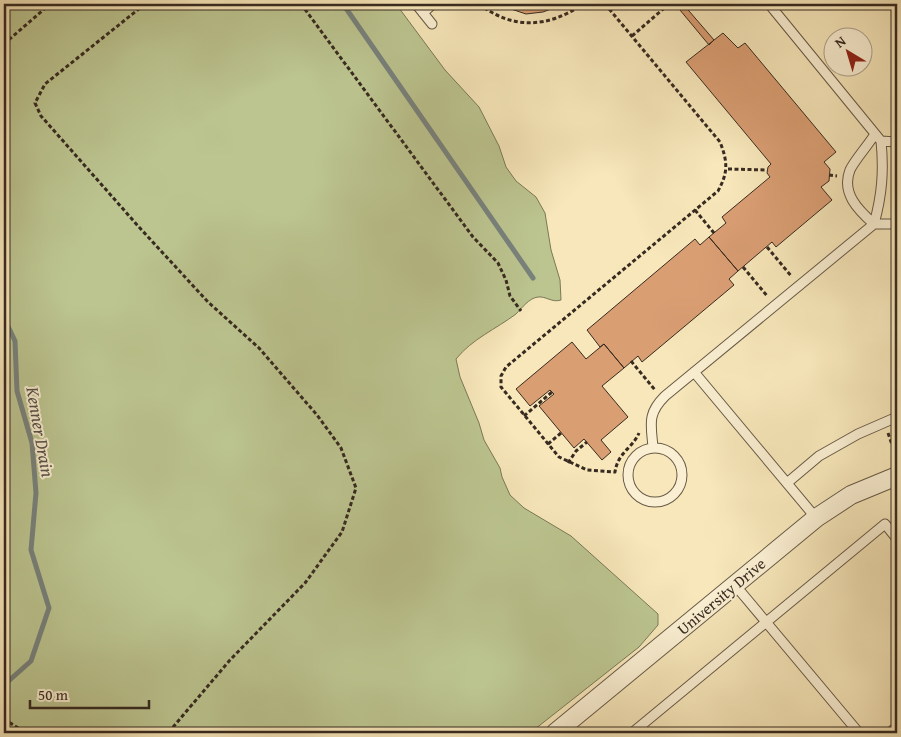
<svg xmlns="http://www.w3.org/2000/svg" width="901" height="737" font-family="'Gentium Book Plus',serif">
	<rect width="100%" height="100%" fill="#f7e7ba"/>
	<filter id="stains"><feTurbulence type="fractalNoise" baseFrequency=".004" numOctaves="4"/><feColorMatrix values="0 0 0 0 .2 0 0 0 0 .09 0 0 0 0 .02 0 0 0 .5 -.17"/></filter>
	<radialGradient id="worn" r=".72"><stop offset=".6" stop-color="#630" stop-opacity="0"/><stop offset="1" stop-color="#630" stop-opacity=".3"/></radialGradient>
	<path fill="#bcc590" stroke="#7a7858" d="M4,4H396L445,70L479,107L499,146L506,167L516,181L536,197L545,213L551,250L560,280L561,300C552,303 546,296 538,297C529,298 522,308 516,314C496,329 472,339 456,359L460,377L479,423L484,440L500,468L502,477L510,495L524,508L571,536L658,614V625L639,647L530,733H4Z"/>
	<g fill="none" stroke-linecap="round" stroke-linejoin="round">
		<path stroke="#78827d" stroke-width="5" d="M343,4L533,278
			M4,318L15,341L17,391L32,443L36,493L31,550L49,608L31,661L4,685"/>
	</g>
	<path fill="#da9e73" stroke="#372a20" d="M496,4H564L543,12L526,14Z
		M675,4H683L714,40L709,45Z
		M723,33L738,48L745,43L836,152L824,162L830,169L829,181L821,187L832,200L776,247L772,242L738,271L709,237L726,223L722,217L770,177L767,173L768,167L771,164L686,62Z
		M709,237L738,271L729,279L734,285L642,362L638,356L624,368L604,344L600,347L587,330L695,239L700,245Z
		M572,342L586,359L604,344L624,368L602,386L628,417L601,440L611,452L602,460L584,439L574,448L539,406L554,394L550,390L530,406L516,389Z"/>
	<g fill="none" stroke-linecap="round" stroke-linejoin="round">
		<g stroke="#675946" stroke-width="11">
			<path id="lane" d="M416,4L432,24
				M769,4L881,141L897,142
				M423,13L433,4
				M875,134C869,144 854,161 850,170C841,193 858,210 874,224C882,195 884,171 881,141
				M694,372L816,518
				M653,447C651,424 647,414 665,396L874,224H897
				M628 475a27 27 0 1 1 54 0a27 27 0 1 1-54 0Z
				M787,483L819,456L858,434L897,417
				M735,585L859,733
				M632,733L885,524L897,539"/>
		</g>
		<g stroke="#675946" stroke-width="20">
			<path id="street" d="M555,733L816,518L851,495L897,476
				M896,733H897"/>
		</g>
		<path stroke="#372a20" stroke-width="3" stroke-dasharray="4 2.5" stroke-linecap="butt" d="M145,4L45,84L35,103L41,116L138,226L208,302L259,348L317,415L341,448L356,488L342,532L305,583L230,660L168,733
			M301,4L473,237L498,263L506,280L510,296L521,311
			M479,4C513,30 548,28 583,4
			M605,4L720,142C728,162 728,173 718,191L506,367L501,376V387L559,457L587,470L615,472C618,452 632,449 639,433
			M632,36L669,4
			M4,44L50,4
			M728,169L767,170
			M829,175L837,176
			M695,210L714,233
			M767,247L792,277
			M743,267L768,297
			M631,361L655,390
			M524,416L552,392
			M888,433L897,459
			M548,444L561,433
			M568,463L576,451L587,442
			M4,719L26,733"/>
		<use href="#lane" stroke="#faefd2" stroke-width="9"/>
		<use href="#street" stroke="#faefd2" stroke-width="18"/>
	</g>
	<g text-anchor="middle" stroke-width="4" stroke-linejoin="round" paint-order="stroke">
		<g font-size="16" fill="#372a20" stroke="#faefd2">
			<text transform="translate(721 596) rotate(-40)" y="6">University Drive</text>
		</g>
		<g font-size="18" font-style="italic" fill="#524e47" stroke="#faefd2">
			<text transform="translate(40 432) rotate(80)" y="6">Kenner Drain</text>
		</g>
	</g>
	<rect width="901" height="737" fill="none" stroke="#f7e7ba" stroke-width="20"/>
	<rect x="5" y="5" width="891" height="727" fill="none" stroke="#372a20" stroke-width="2.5"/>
	<rect x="10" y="10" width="881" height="717" fill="none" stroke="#372a20"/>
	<g transform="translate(848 52) rotate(322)"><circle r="24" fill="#faefd2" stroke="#aca08b"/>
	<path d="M0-4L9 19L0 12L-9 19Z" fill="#8f2418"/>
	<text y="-8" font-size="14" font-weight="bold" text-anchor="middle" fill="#372a20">N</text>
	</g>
	<path d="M30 700v8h119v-8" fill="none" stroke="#372a20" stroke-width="2.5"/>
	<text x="38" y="700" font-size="15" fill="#372a20" stroke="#faefd2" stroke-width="4" paint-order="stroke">50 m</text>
	<rect width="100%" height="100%" filter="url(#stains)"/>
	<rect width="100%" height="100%" fill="url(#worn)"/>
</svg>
